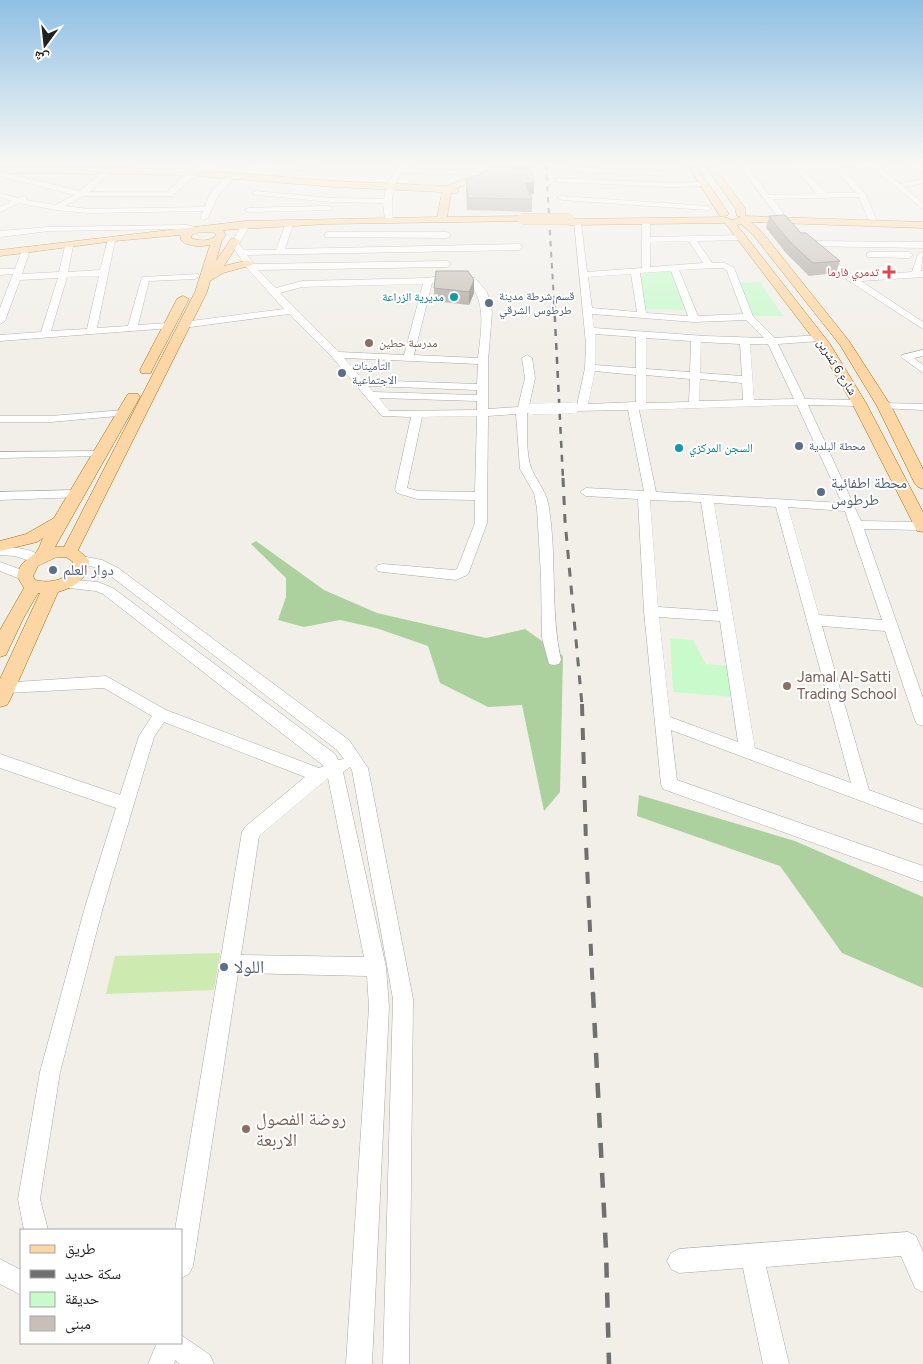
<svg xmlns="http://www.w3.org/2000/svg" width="923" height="1364" font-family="Figtree,'Noto Naskh Arabic',sans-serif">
	<rect width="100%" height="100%" fill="#f2efe9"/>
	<path fill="#cdebb0" d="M220,953L214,990L106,994L115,956Z"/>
	<path fill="#add19e" d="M256,541L324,590L377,613L486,638L525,629L563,656L560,792L544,811L522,705L488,707L440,683L428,646L376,628L340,620L304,627L278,620L286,597V578L251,544Z
		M639,795L795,841L923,897V988L842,953L780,866L637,816Z"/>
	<path fill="#c8facc" d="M671,270L687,310L642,309L636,272Z
		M760,282L783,316H753L737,283Z
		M670,638L693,640L706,664L729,666L733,697L673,692Z"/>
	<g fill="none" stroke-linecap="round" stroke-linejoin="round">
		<g stroke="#a9a9a9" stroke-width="1">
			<path id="minor" d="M34,164H42L35,169L31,167Z
				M206,164H214L199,176L191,179L172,196H83L65,206L88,209L205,207L210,194L227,175H233V179L217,197L208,218L204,220L200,218L203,211L88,213L56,210L19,203L0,212V207L12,201L0,197V193L18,198L26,196V200L55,205L75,195L0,176V172L80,191L104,171H107V175L89,192H167L185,175Z
				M220,164L315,167L319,169L315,171L224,166Z
				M401,164H408L406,168L485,172L489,174L485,176L402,172C391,188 391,202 393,220L389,222L385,220L383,203L332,202L256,195L252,193L256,191L332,198L384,199L387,184Z
				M738,164H746L769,195L817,194L791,164H876L900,184L923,179V183L904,187L923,203V209L870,166L842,167L866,195L876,219L875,221L868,219L859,197L773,199L784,214L780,216H777ZM834,168L856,193H826L803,169Z
				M907,164H916L923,167V172Z
				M573,167L664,172L668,174L664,176L576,171H573Z
				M556,178L672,183L704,182L708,184L704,186L672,187L559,182H556Z
				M559,196L708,206L712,208L708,210L562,200L558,198Z
				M328,206L332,208L331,210L249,212L245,210L249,208Z
				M574,220L581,222L587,272L642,268V222L646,220L650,222V237L745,235L746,237L742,240L697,241L712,263H725L734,268L753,316L775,338L819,335L824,338L819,341L778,344L805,399L859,400L864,403L859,406L808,405L861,521L923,522V530L864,529L923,698V726L917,724L915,720L885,631L822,626L869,790L923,810V824L671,730L677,780L923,866V882L663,789L661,784L644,611L638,499L586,496L580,492L586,488L644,491L628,410L573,411L568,408L569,406L577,405L585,368L586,344ZM689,241L703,263L650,267V242ZM715,268H723L727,271L743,314L698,316L679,270ZM671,271L688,316L646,313L640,273ZM631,274L637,312L592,308L588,277ZM592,314L694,322L746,320L764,338L705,336L594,328ZM595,334L636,337V368L595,365ZM646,338L691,341L690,372L646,369ZM701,342L740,344L742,376L700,373ZM750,344H768L794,399L754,400ZM595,371L636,375V402L588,404ZM646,375L690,379L689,402L646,403ZM700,379L742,383L743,400L699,401ZM797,405L842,503L656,492L639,410ZM650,500L701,502L718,611L658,607ZM714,503L776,507L851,783L755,748ZM788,507L845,511L882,620L819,615ZM659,617L720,621L738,742L670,717Z
				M286,223L293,225L285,249L519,244L523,247L519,250L247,255L254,264L447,261L451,264L447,267L258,270L276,288L302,281L428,278L448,274L475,278L487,292L492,312L488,361V409L518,407L525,378L522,358L527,355L532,358L535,378L529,406L536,407L537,409L536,411L527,413C528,430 525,454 532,470C538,483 547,492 549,508C557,558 550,611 561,660L559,664L554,665L549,664L542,638L541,576L537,508L534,493L520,469L516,414L488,416L487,523L469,572L467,575L456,580L383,572L378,571L376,568L378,565L383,564L454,570L457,569L475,523V500L417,499L397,493L395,490L411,417L382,416L332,357L289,314L183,328L178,325L183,322L284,309L248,269L231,244L241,226H244L248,228L239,244L244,250H276ZM448,280L469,282C487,304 481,331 478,358L414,355L432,283ZM423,284L404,355L339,352L280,293L302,287ZM344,358L478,364L477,384L363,380ZM368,386L477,390V395L373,392ZM379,398L477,401V410L389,411ZM477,416L475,492L418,491L407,488L422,417Z
				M187,225L202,229L198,231L187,229L49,231L0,237V231L49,227Z
				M328,232H447L451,235L447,238L325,237V233Z
				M108,239L115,241L97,328L128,326L142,277L198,274L199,276L195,279L149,281L138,325L168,323L171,324V328L0,341V335L41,332L58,278L20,280L5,321L0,324V308L13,274L0,275V269H15L21,253L25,250L29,253L22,274L59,272L65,246L69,243L73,246L68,272L100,270ZM99,276L87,329L51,331L67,277Z
				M809,241L923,242V248L806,246V242Z
				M822,252L854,276L912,272L918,254L923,252L921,271H923V277L861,281L923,322V329L849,281L819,257V253Z
				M870,252H909L913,255L909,258L867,257V253Z
				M923,350V356L914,358L923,365V373L901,357L902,355Z
				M884,403L923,404V410L880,408L879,406L880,404Z
				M124,410L128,411L130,413L128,415L51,422H0V416H51Z
				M100,451L104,452L106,454L104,456L0,458V452Z
				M77,490L83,494L81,497L0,500V492Z
				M0,547C12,547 35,548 43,559L41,562L36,563L15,556L0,555Z
				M81,556L102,560L118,568L349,740L368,768L413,999L409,1364H383L393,999L352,770L350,767L343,772L386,967L389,1007L372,1364H346L369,1007L367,976L238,973L193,1266L189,1274L181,1278V1230H175L242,832L245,827L305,777L164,722L154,737L103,907L60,1072L40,1199L48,1230H24L18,1199L40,1072L85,907L116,808L0,768V754L120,795L139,736L152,716L104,688L6,693L0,690L1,683L106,676L166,710L319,768L324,766L103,594L96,591L60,587L58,584L60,581L65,579L98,582L113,588L335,754L338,760L344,759L337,750L108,574L94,567L76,563L74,560L76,557ZM328,778L364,957L241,955L259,836Z
				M0,562L30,573L32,576L30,579L25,581L0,571Z
				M908,1232L916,1236L923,1252V1292L915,1288L901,1256L766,1267L789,1364H763L743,1268L679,1273L671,1269L667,1261L671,1253L679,1249Z
				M0,1259L21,1270V1295L0,1284Z
				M181,1335L210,1355L214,1364H180L175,1360L174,1364H148L157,1343H181Z"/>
		</g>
		<g stroke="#a06b00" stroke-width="1">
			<path id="major" d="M502,164H514L456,189L459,191L457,193H451L447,217L523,216L527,217V221L327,224L223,230L226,235L222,240L216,261L231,239L235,238L240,241L224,266L248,260L253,263L252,265L223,273L210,281L207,292L78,550L89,560C88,579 75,587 58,592L10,700L7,705L0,707V679L40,593H38L23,619L6,655L0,657V630L24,588L17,576C21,560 26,562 35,553C39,550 41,542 43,538L37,542L0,551V541L26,534L54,518L126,397L128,394H138L140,397L55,547H64L195,292L210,245C200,247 188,247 181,240L180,235L115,241L0,256V250L245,221L437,217L442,192L335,187L184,175L0,173V167L184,169L335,181L446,186ZM201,232H213L216,235C210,242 199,241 191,238L192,235ZM57,557H66L73,562C71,580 51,584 35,580L33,576L38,566Z
				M687,164H695L729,214L724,217L733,220L741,217L737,216L735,208L704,164H712L745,208V216L923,222V228L751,222L762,232L849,341L891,406L923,469V489L918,487L915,484L877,406L840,345L754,236L741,224L737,225L830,344L866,403L923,512V532L917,531L915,527L852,403L818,345L725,223L569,225L564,222L569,219L724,217L720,216Z
				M183,296L189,299L152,370L151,373H141L140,370L177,299Z"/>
		</g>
		<use href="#minor" fill="#fff" fill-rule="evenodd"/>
		<use href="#major" fill="#fcd6a4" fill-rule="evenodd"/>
		<path stroke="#707070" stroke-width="2" stroke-dasharray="5.5 5.5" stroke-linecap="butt" d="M546,164L554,302"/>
		<path stroke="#707070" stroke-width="2.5" stroke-dasharray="7 7" stroke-linecap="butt" d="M554,301L563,479"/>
		<path stroke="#707070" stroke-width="3" stroke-dasharray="9 9" stroke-linecap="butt" d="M563,478L565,521L582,705"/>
		<path stroke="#707070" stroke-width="4" stroke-dasharray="12 12" stroke-linecap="butt" d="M582,704L586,844L593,994"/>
		<path stroke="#707070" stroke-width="4.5" stroke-dasharray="15 15" stroke-linecap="butt" d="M593,993L606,1250L609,1364"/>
		<g stroke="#a9a9a9" stroke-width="11" stroke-linecap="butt">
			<path id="minor-bridge" d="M532,409L573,408"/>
		</g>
		<g stroke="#a06b00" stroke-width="11" stroke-linecap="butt">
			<path id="major-bridge" d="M523,219H569"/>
		</g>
		<use href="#minor-bridge" stroke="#fff" stroke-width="11"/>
		<use href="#major-bridge" stroke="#fcd6a4" stroke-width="11"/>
	</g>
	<path fill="#aba49e" d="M512,164H530L534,194L530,195L532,199V212L467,210L466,192V180L512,169Z
		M769,216L801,233L840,261L836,273L809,276L786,253L766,228Z
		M474,280V293L469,305L434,301V288Z"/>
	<path fill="#8b8681" d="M534,182V194L525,195V183Z
		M474,280V293L469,305V292Z"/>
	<path fill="#c7bfb8" stroke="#8b8681" d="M496,167L525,170L531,168L534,182L525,183L532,199L468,198L466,180Z
		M785,215L801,233H806L840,261L813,263L789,241L769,216Z
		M436,271H468L474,280L469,292L434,288Z"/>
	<linearGradient id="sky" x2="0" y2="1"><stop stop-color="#8fc0e4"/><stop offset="0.46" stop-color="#f9f8f5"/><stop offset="1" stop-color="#f9f8f5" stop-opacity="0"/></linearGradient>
	<rect width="923" height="355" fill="url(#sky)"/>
	<path fill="#e0444e" stroke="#fff" stroke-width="2" d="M886.5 264.5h5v5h5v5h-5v5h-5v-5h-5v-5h5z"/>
	<g fill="#0f9aa8" stroke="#fff" stroke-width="2">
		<circle cx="454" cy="297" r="5"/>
		<circle cx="679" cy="448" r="5"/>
	</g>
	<g fill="#5c6f8a" stroke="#fff" stroke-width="2">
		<circle cx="489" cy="303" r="5"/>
		<circle cx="342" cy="373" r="5"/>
		<circle cx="799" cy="446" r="5"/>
		<circle cx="821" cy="492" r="5"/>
		<circle cx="53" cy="570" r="5"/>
		<circle cx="224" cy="967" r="5"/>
	</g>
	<g fill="#8d6e63" stroke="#fff" stroke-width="2">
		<circle cx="369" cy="343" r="5"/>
		<circle cx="787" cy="686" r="5"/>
		<circle cx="246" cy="1129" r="5"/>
	</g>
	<g text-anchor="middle" stroke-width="4" stroke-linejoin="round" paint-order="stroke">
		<g font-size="12" fill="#be3a42" stroke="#fff" text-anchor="end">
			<text x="879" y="276">تدمري فارما</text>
		</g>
		<g font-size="12" fill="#4e5e75" stroke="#fff" text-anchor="start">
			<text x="499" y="300">قسم شرطة مدينة<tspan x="499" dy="14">طرطوس الشرقي</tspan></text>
			<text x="352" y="370">التأمينات<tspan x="352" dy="14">الاجتماعية</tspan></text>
			<text x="809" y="450">محطة البلدية</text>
		</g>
		<g font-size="12" fill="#0d838f" stroke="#fff" text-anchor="end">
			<text x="444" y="301">مديرية الزراعة</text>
			<text x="689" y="452" text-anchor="start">السجن المركزي</text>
		</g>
		<g font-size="12" fill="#785e54" stroke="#fff" text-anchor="start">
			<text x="379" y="347">مدرسة حطين</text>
		</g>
		<g font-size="12" fill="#222" stroke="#fff">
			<text transform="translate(837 367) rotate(58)" y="4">شارع 6 تشرين</text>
		</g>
		<g font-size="15" fill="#4e5e75" stroke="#fff" text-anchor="start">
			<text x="831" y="488">محطة اطفائية<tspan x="831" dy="17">طرطوس</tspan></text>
			<text x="63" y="575">دوار العلم</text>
		</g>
		<g font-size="15" fill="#785e54" stroke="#fff" text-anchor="start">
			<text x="797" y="682">Jamal Al-Satti<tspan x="797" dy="17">Trading School</tspan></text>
		</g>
		<g font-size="18" fill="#4e5e75" stroke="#fff" text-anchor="start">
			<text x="234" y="973">اللولا</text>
		</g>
		<g font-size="18" fill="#785e54" stroke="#fff" text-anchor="start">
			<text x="256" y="1125">روضة الفصول<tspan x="256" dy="21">الاربعة</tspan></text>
		</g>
	</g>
	<rect x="20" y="1229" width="162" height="115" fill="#ffffff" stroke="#a7a7a7"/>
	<rect x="30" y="1245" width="25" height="8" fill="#fcd6a4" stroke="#a7a7a7"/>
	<text x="65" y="1254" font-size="15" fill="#222222">طريق</text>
	<rect x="30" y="1270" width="25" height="8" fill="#707070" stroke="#a7a7a7"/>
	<text x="65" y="1279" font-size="15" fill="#222222">سكة حديد</text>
	<rect x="30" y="1292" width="25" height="15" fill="#c8facc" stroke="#a7a7a7"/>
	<text x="65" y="1304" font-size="15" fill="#222222">حديقة</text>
	<rect x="30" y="1316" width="25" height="15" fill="#c7bfb8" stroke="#a7a7a7"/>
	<text x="65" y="1329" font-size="15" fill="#222222">مبنى</text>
	<g transform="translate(45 45) rotate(195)" stroke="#ffffff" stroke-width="4" paint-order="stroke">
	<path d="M0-4L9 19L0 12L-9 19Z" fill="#222222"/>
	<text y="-8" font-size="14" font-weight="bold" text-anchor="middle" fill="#222222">ش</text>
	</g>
</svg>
